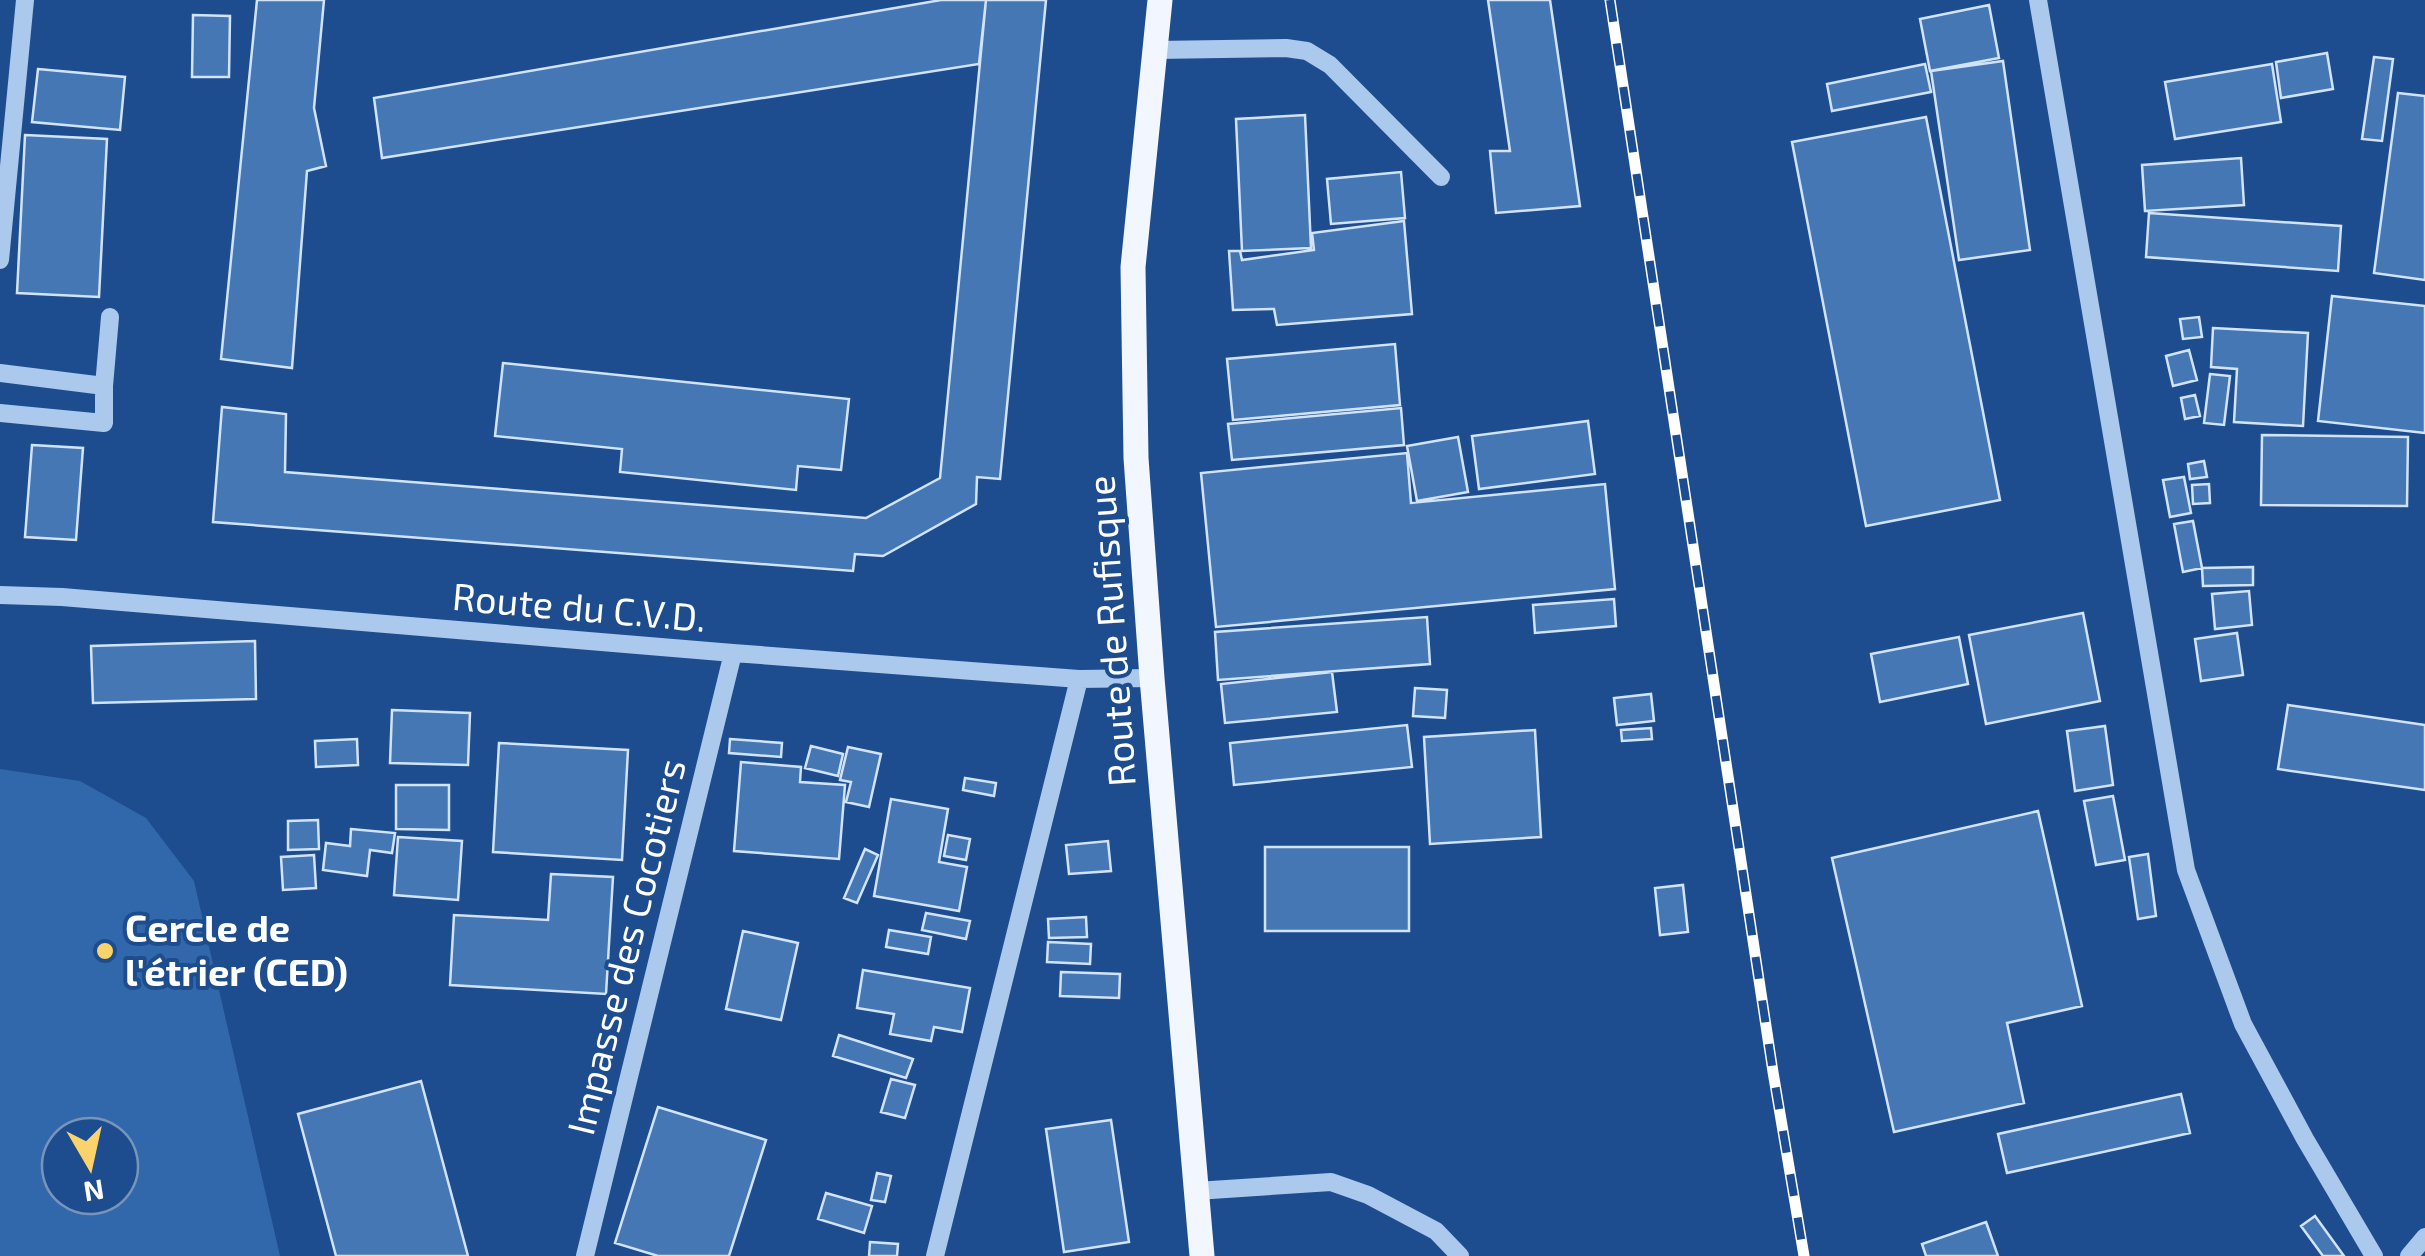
<svg xmlns="http://www.w3.org/2000/svg" width="2425" height="1256" font-family="'Exo 2',sans-serif">
	<rect width="100%" height="100%" fill="#1d4d8e"/>
	<path fill="#3167ab" fill-rule="evenodd" d="M0,769L80,781L146,818L194,881L280,1256H0ZM60,1136H120V1196H60Z"/>
	<path fill="#4677b5" stroke="#d1e3f9" stroke-width="2.5" d="M257,0H324L314,108L326,166L307,171L292,368L221,359Z
		M941,0H986L979,64L382,158L374,98Z
		M986,0H1046L1000,479L977,477L976,504L883,556L855,554L853,571L213,522L222,407L286,414L285,472L866,518L940,478Z
		M1488,0H1550L1580,206L1496,213L1490,151H1510Z
		M1989,5L1999,58L1930,71L1920,19Z
		M193,15L230,16L229,77H192Z
		M2327,53L2333,89L2281,98L2276,62Z
		M2374,57L2393,59L2382,141L2362,139Z
		M2003,61L2030,250L1959,260L1931,71Z
		M1925,64L1931,92L1832,111L1827,84Z
		M2272,64L2281,122L2175,139L2165,82Z
		M38,69L125,77L120,130L32,122Z
		M2398,93L2425,96V280L2374,273Z
		M1305,115L1311,248L1242,251L1236,119Z
		M1926,117L2000,500L1866,526L1792,142Z
		M25,135L107,139L99,297L17,293Z
		M2241,158L2244,205L2145,211L2142,165Z
		M1401,172L1405,218L1331,224L1327,179Z
		M2149,213L2341,226L2338,271L2146,257Z
		M1404,221L1412,314L1277,325L1274,309L1233,310L1229,251H1240L1242,260L1314,250L1312,233Z
		M2332,296L2425,306V433L2318,421Z
		M2199,317L2202,337L2183,339L2180,319Z
		M2213,328L2308,333L2303,426L2234,422L2237,369L2211,367Z
		M1395,344L1400,405L1233,420L1227,359Z
		M2189,350L2197,380L2173,386L2166,356Z
		M503,363L849,399L841,470L798,466L796,490L620,472L622,449L495,436Z
		M2210,374L2230,376L2224,425L2204,423Z
		M2195,395L2200,416L2185,419L2181,398Z
		M1401,408L1404,445L1232,460L1228,424Z
		M1588,421L1595,474L1479,489L1472,436Z
		M2262,435L2408,437L2407,506L2261,505Z
		M1458,437L1468,492L1417,501L1407,446Z
		M32,445L83,448L76,540L25,537Z
		M1407,453L1411,503L1605,484L1615,589L1216,627L1201,473Z
		M2204,461L2207,477L2190,479L2188,464Z
		M2184,477L2191,513L2170,517L2163,480Z
		M2209,484L2210,503L2193,504L2192,485Z
		M2193,521L2202,568L2183,572L2174,524Z
		M2253,567V585L2203,586L2202,568Z
		M2249,591L2252,625L2215,629L2212,594Z
		M1614,599L1616,626L1535,633L1533,605Z
		M2083,613L2100,701L1986,724L1969,635Z
		M1427,617L1430,664L1218,680L1215,632Z
		M2237,633L2243,675L2201,681L2195,639Z
		M1959,637L1968,684L1880,702L1871,654Z
		M255,641L256,699L93,703L91,646Z
		M1332,672L1337,712L1225,723L1221,684Z
		M1415,688L1447,690L1445,718L1413,716Z
		M1651,694L1654,721L1617,725L1614,698Z
		M2288,705L2425,725V790L2278,769Z
		M392,710L470,713L468,765L390,763Z
		M1407,725L1412,767L1234,785L1230,743Z
		M2105,726L2113,785L2075,791L2067,731Z
		M1651,728L1652,739L1622,741L1621,730Z
		M1535,730L1541,837L1430,844L1424,737Z
		M357,739L358,765L316,767L315,741Z
		M730,739L782,743L781,757L729,753Z
		M499,743L628,750L622,860L493,852Z
		M811,746L843,754L838,776L805,768Z
		M848,747L881,754L869,807L846,802L851,782L840,780Z
		M741,762L801,767L800,782L845,785L839,859L734,851Z
		M965,778L996,783L994,796L963,790Z
		M396,785H449V830L396,829Z
		M2113,796L2125,860L2096,865L2084,801Z
		M891,799L948,809L939,862L967,867L959,911L874,896Z
		M2038,811L2082,1006L2007,1023L2024,1103L1894,1132L1832,858Z
		M318,820L319,849L288,850V821Z
		M351,829L395,833L392,853L370,850L367,876L323,870L326,843L350,846Z
		M948,835L970,839L966,860L944,856Z
		M398,837L462,841L458,900L394,895Z
		M1108,841L1111,871L1069,874L1066,845Z
		M1265,847H1409V931H1265Z
		M865,849L878,855L857,903L844,898Z
		M2148,854L2156,916L2138,919L2129,857Z
		M314,855L316,888L283,890L281,857Z
		M551,874L613,877L606,994L450,985L454,915L548,920Z
		M1683,885L1688,932L1660,935L1655,888Z
		M926,913L970,921L966,939L922,930Z
		M1086,917L1087,937L1049,938L1048,919Z
		M889,930L931,937L928,954L886,947Z
		M743,931L798,943L781,1020L726,1009Z
		M1048,942L1091,944L1090,964L1047,962Z
		M863,970L970,988L962,1032L934,1027L931,1041L890,1034L894,1014L857,1008Z
		M1061,972L1120,974L1119,998L1060,996Z
		M839,1035L913,1059L906,1078L833,1056Z
		M891,1079L915,1085L905,1118L881,1112Z
		M421,1081L468,1256H336L298,1114Z
		M2181,1094L2190,1133L2007,1173L1998,1134Z
		M658,1107L766,1140L729,1256H658L615,1243Z
		M1111,1120L1129,1242L1064,1252L1046,1129Z
		M877,1173L891,1176L885,1202L871,1200Z
		M826,1193L872,1206L864,1233L818,1219Z
		M2315,1216L2344,1256H2323L2301,1226Z
		M1986,1222L1998,1256H1926L1922,1244Z
		M870,1242L898,1244L897,1256H869Z"/>
	<g fill="none" stroke-linecap="round" stroke-linejoin="round">
		<path stroke="#abc8ed" stroke-width="18" d="M2038,0L2186,870L2243,1024L2305,1139L2374,1256
			M1156,50L1286,48L1307,51L1330,65L1441,177
			M0,260L25,0
			M0,373L104,386
			M0,413L104,423V386L110,317
			M0,595L62,597L733,653L1079,679L1152,678
			M1196,1191L1331,1182L1368,1195L1436,1231L1460,1256
			M585,1256L733,653
			M935,1256L1079,679
			M2409,1256L2425,1237"/>
		<path stroke="#f1f6ff" stroke-width="25" d="M1160,0L1133,267L1136,458L1152,678L1202,1256"/>
		<g stroke="#fff" stroke-width="11">
			<path id="rail" d="M1610,0L1773,1072L1804,1256"/>
		</g>
		<use href="#rail" stroke="#1d4d8e" stroke-width="8" stroke-dasharray="22" stroke-linecap="butt"/>
	</g>
	<circle fill="#fcd36a" stroke="#1d4d8e" stroke-width="4" cx="105" cy="951" r="10"/>
	<g text-anchor="middle" stroke-width="8" stroke-linejoin="round" paint-order="stroke">
		<g font-size="38" fill="#fff" stroke="#1d4d8e">
			<text transform="translate(579 608) rotate(5)" y="13">Route du C.V.D.</text>
			<text transform="translate(1112 631) rotate(-94)" y="13">Route de Rufisque</text>
			<text transform="translate(627 947) rotate(-76)" y="13">Impasse des Cocotiers</text>
		</g>
		<g font-size="38" font-weight="bold" fill="#fff" stroke="#1d4d8e" text-anchor="start">
			<text x="125" y="942">Cercle de<tspan x="125" dy="44">l'étrier (CED)</tspan></text>
		</g>
	</g>
	<g transform="translate(90 1166) rotate(171)"><circle r="48" fill="#1d4d8e" stroke="#7794bb" stroke-width="2.5"/>
	<path d="M0-8L18 38L0 25L-18 38Z" fill="#fcd36a"/>
	<text y="-15" font-size="28" font-weight="bold" text-anchor="middle" fill="#ffffff">N</text>
	</g>
</svg>
